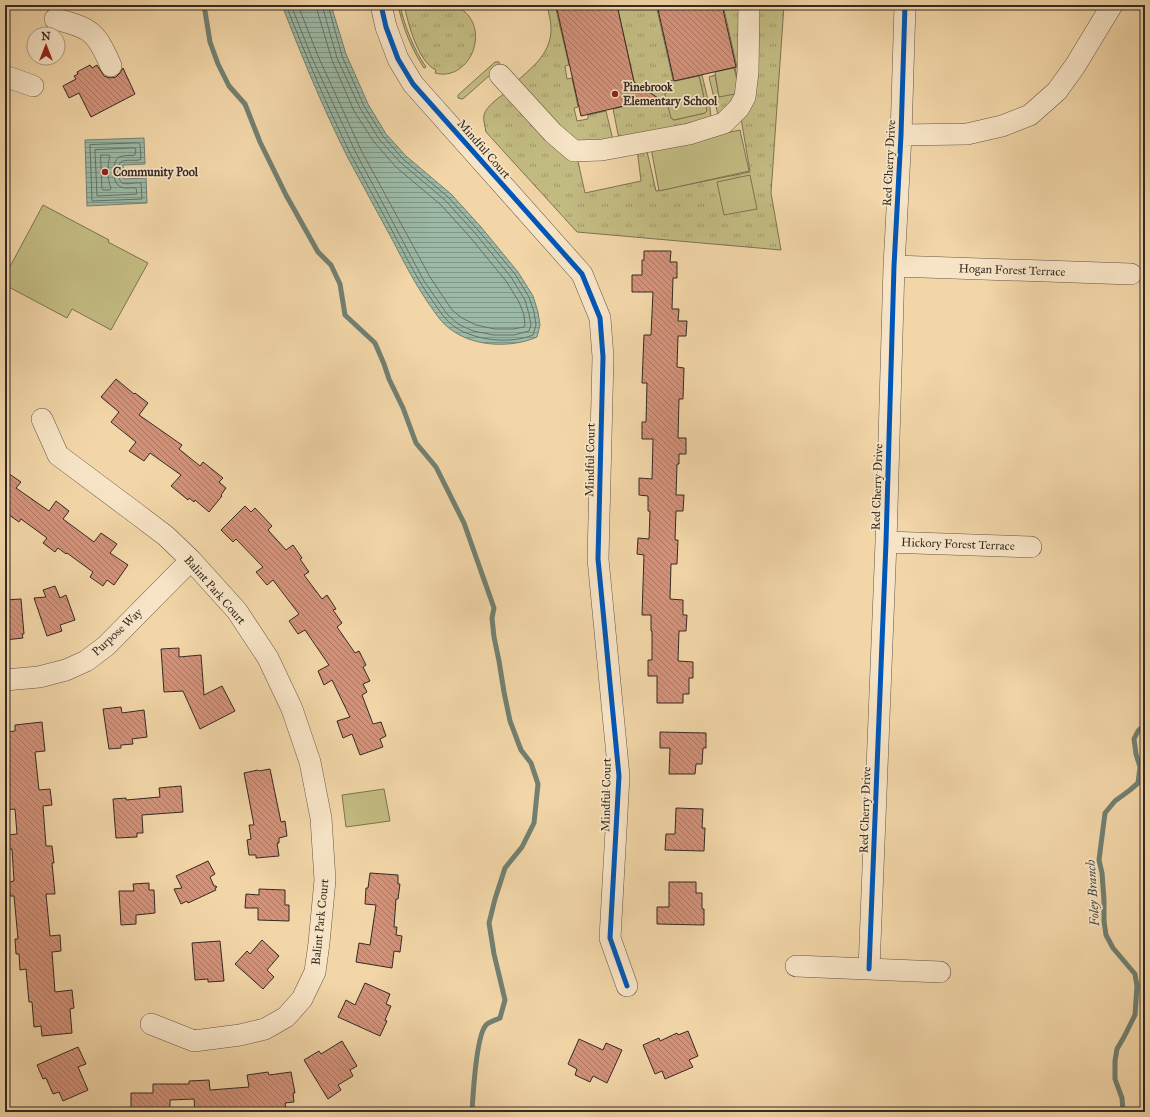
<svg xmlns="http://www.w3.org/2000/svg" width="1150" height="1117" font-family="'IM FELL Great Primer',serif">
	<defs>
		<pattern id="grass-tufts" width="24" height="20" patternUnits="userSpaceOnUse"><rect width="24" height="20" fill="#c3bc82"/><path d="M3 7l-1-3M5 7V3M7 7l1-3M15 17l-1-3M17 17v-4M19 17l1-3" fill="none" stroke="#9f996a"/></pattern>
		<pattern id="water-rules" width="6" height="5" patternUnits="userSpaceOnUse"><rect width="6" height="5" fill="#9bb9a6"/><path d="M0 2.5h6" fill="none" stroke="#7f9787"/></pattern>
		<pattern id="building-back-hatch" width="6" height="6" patternUnits="userSpaceOnUse"><rect width="6" height="6" fill="#d49279"/><path d="M-1 5l2 2M0 0l6 6M5-1l2 2" fill="none" stroke="#ad7763"/></pattern>
	</defs>
	<rect width="100%" height="100%" fill="#f2d6a8"/>
	<filter id="stains"><feTurbulence type="fractalNoise" baseFrequency=".005" numOctaves="4"/><feColorMatrix values="0 0 0 0 .2 0 0 0 0 .09 0 0 0 0 .02 0 0 0 .5 -.17"/></filter>
	<radialGradient id="worn" r=".72"><stop offset=".6" stop-color="#630" stop-opacity="0"/><stop offset="1" stop-color="#630" stop-opacity=".3"/></radialGradient>
	<path fill="url(#grass-tufts)" stroke="#7c7352" d="M398,5H400C405,27 413,48 426,67L424,68C411,48 403,28 398,5Z
		M404,5C413,5 450,3 456,6C494,24 471,83 435,73L436,70C418,62 408,23 404,5Z
		M547,5H555L569,65L565,66L567,79L572,78L578,107L574,108L577,121L588,119V115L606,111L613,140L578,143L568,137L517,81C534,66 552,52 551,27C551,20 548,12 547,5Z
		M640,5H656L673,80L671,118L674,120L705,113L707,111L699,76L702,75L710,108L711,118L619,139L613,109L639,103L618,10Z
		M723,5H743L740,94L718,115L709,77L715,75L719,97L739,87L735,68L737,67Z
		M757,5H784L771,193L781,250L577,232L486,132C485,126 483,120 484,115C486,106 501,96 508,91L577,157L585,193L641,181L637,149L646,147L656,191L750,172L741,118Z
		M495,62H499L500,64L498,68L464,98L462,99L458,98V95Z"/>
	<path fill="#c3bc82" stroke="#7c7352" d="M734,68L739,87L735,94L719,97L715,72Z
		M699,76L707,111L705,113L674,120L671,118L665,95L667,91L672,90L670,81L674,80L675,81Z
		M740,130L749,171L659,191L651,148Z
		M750,175L757,209L724,215L717,182Z
		M43,205L109,240L108,242L148,263L111,330L72,309L67,318L5,285V276Z
		M384,789L390,821L346,827L342,795Z"/>
	<path fill="url(#water-rules)" stroke="#728071" d="M282,5H331L346,54L368,104L386,134L406,156L451,194L481,227L518,272L533,296L538,312L540,325L537,337C512,348 476,347 453,331C442,324 436,314 429,304C415,284 404,262 393,241C378,213 363,186 348,158C323,108 302,57 282,5Z
		M144,138L145,164L123,165L124,179L146,178L147,203L87,206L85,140Z"/>
	<g fill="none" stroke-linecap="round" stroke-linejoin="round">
		<path stroke="#687264" stroke-width="1" d="M286,5C306,56 327,106 351,155C366,183 382,211 397,240C408,260 418,281 432,300C439,310 445,320 455,327C476,341 511,344 533,335L536,325L534,312L529,297L515,274L478,230L448,197L403,159L383,136L364,106L342,56L328,5
			M291,5L312,58L356,153L424,281L447,314L458,324L473,331L494,335H514L529,331L531,325L529,314L525,300L511,277L475,233L445,200L400,162L379,139L360,108L337,58L322,5
			M298,5L318,56L361,150L430,277L452,310L462,318L476,325L495,329H513L524,327L525,325L524,315L519,302L506,281L470,237L441,205L396,167L374,142L354,111L332,60L317,10L316,5
			M138,143L140,144L141,159L139,160C135,161 124,159 121,162C117,165 118,181 122,183C128,185 136,182 141,183L142,199L92,201L90,145Z
			M134,148L136,149L135,155C130,156 124,155 119,157C112,161 112,180 118,185C123,190 130,187 136,188L137,194L97,196L95,150Z
			M101,155H109L110,156C107,166 107,178 111,188L110,190H103L102,188Z"/>
		<path stroke="#728071" stroke-width="5" d="M204,5L210,42L218,64L229,86L245,104L260,142L286,195L318,252L331,265L340,284L345,315L375,343L384,364L389,379L403,408L416,443L436,467L464,523L494,608L492,618L494,637L499,661L504,692L510,721L521,750L531,763L538,784L534,823L522,847L505,868L495,899L489,923L494,954L505,1000L500,1018C496,1020 489,1022 486,1025C476,1036 473,1095 472,1112
			M1123,1112L1122,1098L1115,1079V1061L1117,1049L1124,1037L1135,1015L1137,986L1135,974L1113,948L1106,935L1104,921V900L1102,873L1099,860L1105,813L1115,801L1130,790L1138,783L1140,767L1136,754L1134,739L1138,731L1145,724"/>
	</g>
	<path fill="url(#building-back-hatch)" stroke="#342a22" d="M556,5H617L634,82L658,98L581,116Z
		M657,5H722L736,67L674,81Z
		M90,65L92,68L97,65L104,76L110,78L116,77L120,73L123,68L135,94L91,117L79,93L69,98L63,86L76,79L74,76L78,74L77,72Z
		M644,251H671L670,262H677V278H673L672,309H679L678,321H687L686,336H678L677,367L684,368L683,399H679L678,438H686V454H679V464H677L676,495H684L683,511H676L675,540H678L677,564H671L670,599L683,600V615H687L686,631H679L678,661L693,662V678H689V694H683V703H657V676H648V660H652V631H651V615H642L644,555L637,554L638,538L649,539L650,511H648V496L639,495V478L652,479L653,439H642V422H646L647,383H642L644,335H651L653,292H632V275H642V260H644Z
		M116,379L134,394L135,393L148,403L139,415L182,445L179,449L200,466L203,462L223,478L219,482L226,488L221,495L222,496L209,512L195,500L194,502L189,498L188,500L171,486L181,475L150,453L144,461L129,451L136,442L111,422L119,412L101,397Z
		M5,471L21,482L16,488L49,511L56,501L69,511L63,519L94,542L101,533L117,544L110,553L128,565L114,585L107,580L103,586L90,577L93,572L67,553L66,554L58,548L55,552L43,543L47,538L21,519L19,522L5,512Z
		M245,506L251,512L255,508L272,526L268,530L286,550L293,545L302,558L300,559L309,572L304,575L322,599L327,595L336,609L333,610L342,623L337,627L355,653L359,651L366,665L363,667L370,681L363,684L367,692L362,695L373,724L381,722L386,736L380,739L383,747L360,755L352,734L343,738L337,721L350,717L332,680L324,685L318,671L329,665L305,630L298,634L289,621L299,614L273,580L267,585L256,572L263,567L236,539L233,542L221,530Z
		M55,586L60,598L66,595L75,620L60,625L62,631L47,636L34,598L46,597L43,590Z
		M21,599L24,634H22L23,638L5,640V600Z
		M179,648V657L201,655L204,695L222,686L235,711L200,729L183,691L164,692L161,649Z
		M121,707L122,713L144,710L147,737L132,739L133,744L121,745V748L109,749L103,709Z
		M42,722L45,751L35,752L39,790L50,789L52,805L43,806L46,846H52L54,863H52L55,894H46L50,936L60,935L61,951L52,952L55,992L72,990L74,1008L70,1009L72,1033L42,1036L41,1026L34,1027L32,1002H29L26,969L20,970L19,954H16L15,939H18L14,896H10L9,882L14,881L12,849H8L7,835L17,834L15,809L5,810V778H9L8,767H9L7,732L15,731V725Z
		M660,732L706,733V748H703L702,764H696L695,774H669L670,748H660Z
		M270,769L281,822L285,821L287,836L279,838V843H277L279,856L256,858V855H249L247,840L251,839L249,825H254L244,773L258,770L259,771Z
		M181,786L183,812L142,815L143,833H137V837L116,838L113,799L126,798V800L160,797L159,788Z
		M676,808L703,809L702,828H705L704,851L665,850L666,834H675Z
		M208,861L215,874L210,877L214,886H216L217,887L215,888L216,890L188,903L187,901L181,904L174,889L182,888L176,876Z
		M370,873L398,875V884H400L398,899H396L394,927H397L396,935L402,936L400,952L394,951L392,968L356,962L359,943L370,945L376,905L365,904L366,888H368Z
		M669,882H696V893H702V909H704V925L657,924V907H669Z
		M149,883V890H154L155,913L136,915V924L121,925L119,891H134L133,884Z
		M259,889L285,890V905H289V921L258,920V908H245L246,894L259,895Z
		M262,940L279,956L267,970L274,977L263,989L235,964L247,951L250,954Z
		M220,941L224,981L208,982V979L195,980L192,943Z
		M365,983L390,994L386,1004L391,1006L385,1020L387,1021L380,1036L338,1017L346,1000L355,1005Z
		M688,1031L698,1056L689,1060L693,1067L665,1079L662,1071L655,1074L643,1045L659,1038L660,1041L677,1033L678,1035Z
		M579,1039L603,1050L606,1043L622,1050L607,1083L593,1076L590,1082L575,1075L577,1069L568,1064Z
		M342,1041L357,1066L350,1070L353,1076L338,1085L341,1090L328,1099L304,1060L319,1051L321,1054Z
		M78,1047L86,1064L78,1067L88,1090L63,1101L59,1092L53,1094L46,1078L43,1079L37,1065Z
		M268,1072L269,1075L291,1072L295,1093H293L294,1102L285,1103L286,1109L261,1112L260,1108L227,1112H195L194,1099L170,1100V1112H131V1093H153V1084H189V1081L209,1080L210,1090L249,1087L247,1075Z"/>
	<g fill="none" stroke-linecap="round" stroke-linejoin="round">
		<g stroke="#645544" stroke-width="22">
			<path id="minor" d="M381,5L386,27L398,59L413,84L582,274L600,318L603,357L598,559L619,776L610,938L627,986
				M55,19C92,28 96,32 111,66
				M500,75L553,133L574,151L602,150L689,134L724,123L739,108L745,97L748,72L749,5
				M5,76L33,86
				M901,135L967,134L1002,126L1030,115L1057,91L1075,66L1112,5
				M894,266L1131,274
				M42,419L58,455L133,511L166,536L191,560L237,611L268,658L292,709L310,762L321,818L325,880L319,943L315,972L302,999L286,1017L265,1029L240,1035L194,1041L151,1024
				M886,542L1031,547
				M5,680L39,677L66,670L86,661L106,646L191,560
				M796,966L940,972
				M869,969L886,542L894,266L901,135L905,5"/>
		</g>
		<use href="#minor" stroke="#f7e4c6" stroke-width="21"/>
		<g stroke="#f7e4c6" stroke-width="8">
			<path id="cycleway" d="M381,5L386,27L398,59L413,84L582,274L600,318L603,357L598,559L619,776L610,938L627,986
				M869,969L886,542L894,266L901,135L905,5"/>
		</g>
		<use href="#cycleway" stroke="#0057b8" stroke-width="5"/>
	</g>
	<g fill="#8f2418" stroke="#f7e4c6" stroke-width="1.5">
		<circle cx="615" cy="94" r="4"/>
		<circle cx="105" cy="172" r="4"/>
	</g>
	<g text-anchor="middle" stroke-width="3.5" stroke-linejoin="round" paint-order="stroke">
		<g font-size="12" font-weight="bold" fill="#342a22" stroke="#f7e4c6" text-anchor="start">
			<text x="623" y="91">Pinebrook<tspan x="623" dy="14">Elementary School</tspan></text>
			<text x="113" y="176">Community Pool</text>
		</g>
		<g font-size="12" fill="#342a22" stroke="#f7e4c6">
			<text transform="translate(484 149) rotate(49)" y="4">Mindful Court</text>
			<text transform="translate(889 163) rotate(-87)" y="4">Red Cherry Drive</text>
			<text transform="translate(1012 270) rotate(2)" y="4">Hogan Forest Terrace</text>
			<text transform="translate(590 460) rotate(-89)" y="4">Mindful Court</text>
			<text transform="translate(877 487) rotate(-88)" y="4">Red Cherry Drive</text>
			<text transform="translate(958 544) rotate(2)" y="4">Hickory Forest Terrace</text>
			<text transform="translate(215 590) rotate(49)" y="4">Balint Park Court</text>
			<text transform="translate(117 632) rotate(-43)" y="4">Purpose Way</text>
			<text transform="translate(606 795) rotate(-89)" y="4">Mindful Court</text>
			<text transform="translate(865 810) rotate(-88)" y="4">Red Cherry Drive</text>
			<text transform="translate(320 922) rotate(-84)" y="4">Balint Park Court</text>
		</g>
		<g font-size="13" font-style="italic" fill="#4e4e43" stroke="#f7e4c6">
			<text transform="translate(1092 893) rotate(-94)" y="5">Foley Branch</text>
		</g>
	</g>
	<rect width="1150" height="1117" fill="none" stroke="#f2d6a8" stroke-width="20"/>
	<rect x="6" y="6" width="1138" height="1105" fill="none" stroke="#342a22" stroke-width="2"/>
	<rect x="10" y="10" width="1130" height="1097" fill="none" stroke="#342a22"/>
	<g transform="translate(46 46)"><circle r="19" fill="#f7e4c6" stroke="#a99a84"/>
	<path d="M0-3L7 15L0 10L-7 15Z" fill="#8f2418"/>
	<text y="-6" font-size="11" font-weight="bold" text-anchor="middle" fill="#342a22">N</text>
	</g>
	<rect width="100%" height="100%" filter="url(#stains)"/>
	<rect width="100%" height="100%" fill="url(#worn)"/>
</svg>
